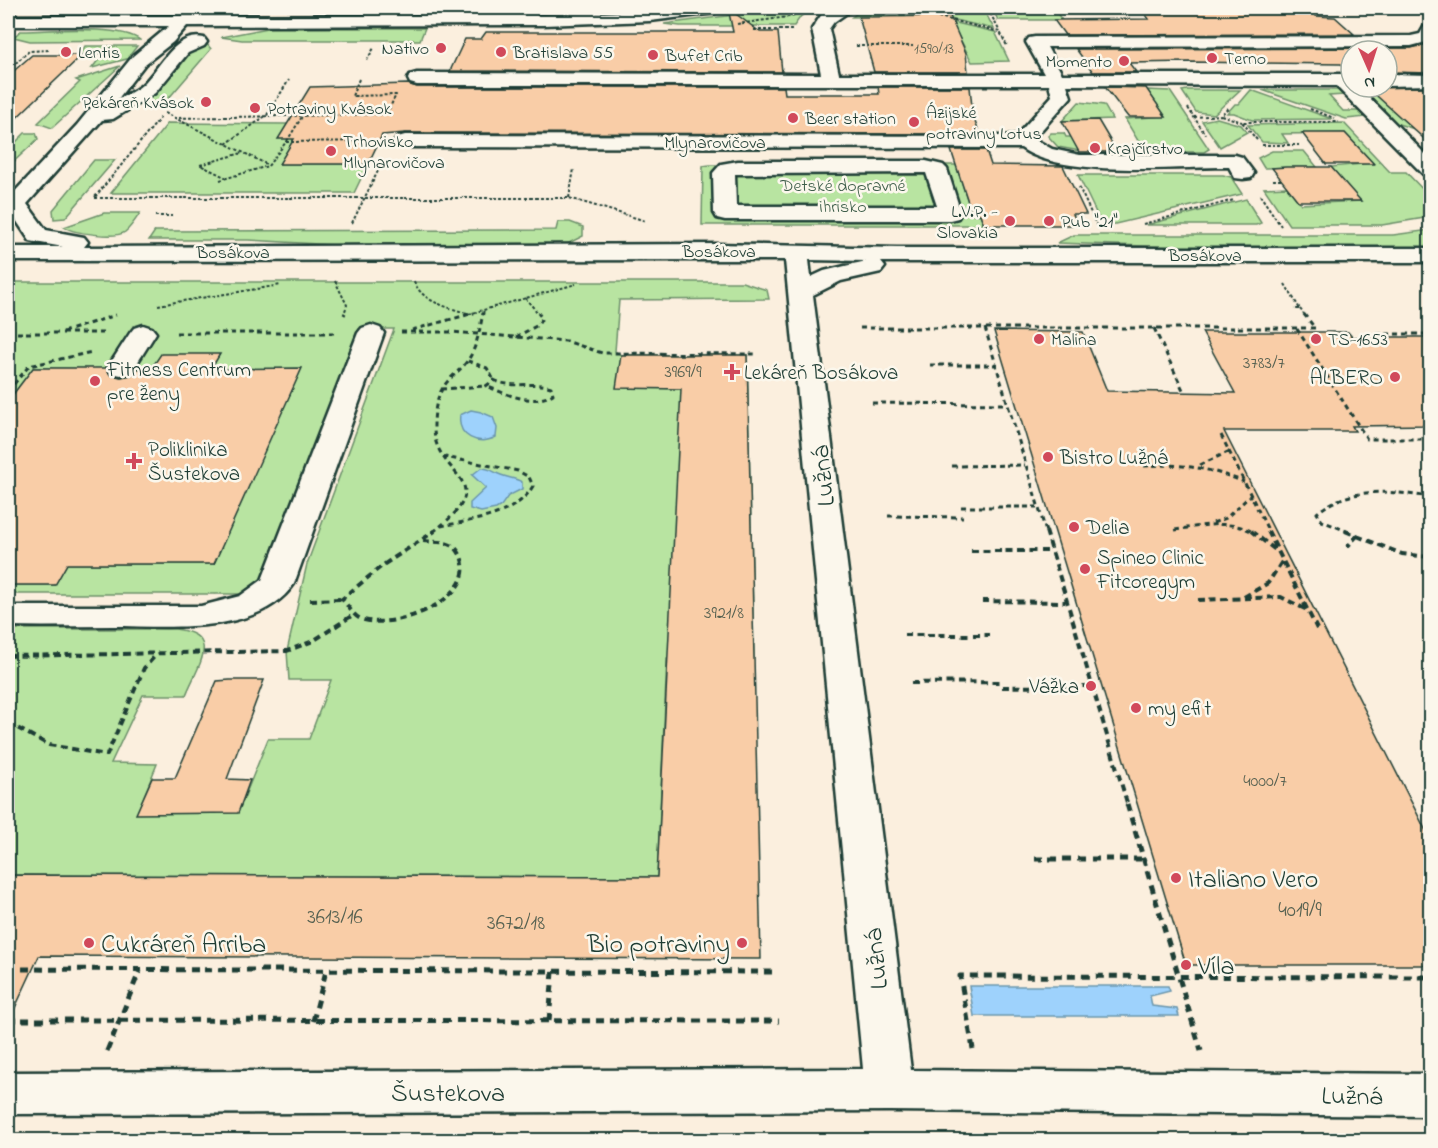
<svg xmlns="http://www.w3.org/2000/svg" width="1438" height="1148" font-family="'Indie Flower',sans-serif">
	<rect width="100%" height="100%" fill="#fbefde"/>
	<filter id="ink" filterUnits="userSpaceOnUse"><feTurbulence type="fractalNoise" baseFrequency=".0167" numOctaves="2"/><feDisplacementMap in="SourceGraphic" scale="12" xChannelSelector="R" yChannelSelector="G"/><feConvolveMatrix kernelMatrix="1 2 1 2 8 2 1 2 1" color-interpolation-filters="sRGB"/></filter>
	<g filter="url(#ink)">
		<path fill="#b8e4a1" stroke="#6c906a" stroke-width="1.5" d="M441,8H663L463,14H453L455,11Z
			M766,8H816L801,16L794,26H680L664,24L726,16Z
			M1022,8H1053L1062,20H998L993,10L1019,13L1026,11Z
			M860,11H904L995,32L1009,61L972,62L959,37L913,38L906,16L852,17Z
			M915,11H981L985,12L994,29Z
			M268,28H425L420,40H242L221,37Z
			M20,31C46,31 121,24 140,40L30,41L14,37Z
			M201,44H207L211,49L162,106L135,105L178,69L193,49Z
			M85,46H137L127,59L92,68L103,54H81Z
			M120,66L52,128L38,123L80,82L76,80Z
			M1364,89L1382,90L1421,131L1395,123L1365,93Z
			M1147,90L1170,91L1209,149L1204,152H1117L1115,149H1143L1125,119L1165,116Z
			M1187,90H1240L1214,114L1196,112L1182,91Z
			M1251,90L1332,119L1252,120L1234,113H1227L1235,104H1239Z
			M1262,90H1339L1346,95L1329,96L1343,111H1362L1367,117L1346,119Z
			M1079,102L1104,105L1112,119L1062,121Z
			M1217,118L1241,125L1247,132L1220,147L1202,121Z
			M168,123L288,124L294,139L280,164H368L354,193H111Z
			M1344,123L1390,172H1406L1430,197V217L1382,225H1289L1264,188L1287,187L1301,204L1360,201L1331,167L1373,163L1345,133L1282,134L1288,143L1262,142L1248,125Z
			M25,133H36L38,139L8,167V150Z
			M1051,133H1064L1066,137H1078L1086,152L1058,147L1048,136Z
			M1272,151H1304L1317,167L1264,168L1258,158Z
			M94,160H115L65,218L54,219L53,210Z
			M710,165H956L972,214H980L984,225H702L703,166Z
			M1078,175H1223L1231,177L1242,194L1111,225L1100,221Z
			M1246,199L1261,223L1256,225H1146Z
			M104,213H140C136,219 131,227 125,232C116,239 73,233 64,227Z
			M558,222H570L583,227V236L561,247H371L248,240H149L155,231L556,230Z
			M1430,230V247H1174L1057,243L1074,235H1393Z
			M8,282H742L767,290L769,299L619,300L615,351L621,355H747L754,658H667L657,877L8,875V629H175C223,635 198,665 186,695H143L111,763L157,764L137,813H238L268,739H309L331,680H289L287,651L307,564L394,329H359L263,586L245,594H8V585H55L67,564H214L211,369L219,355L151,369L33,368L8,401Z"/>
		<path fill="#9ed2fc" stroke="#6b96ac" stroke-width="1.5" d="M471,410L481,412L493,417L497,428L496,437C478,446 457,437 460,415Z
			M481,468C491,468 493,472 501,475C508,478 515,478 522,482V489L508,496L501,506L496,509L481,512L470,509V503L486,488L472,475Z
			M969,986H1168L1170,991L1150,996L1152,1006L1177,1009L1179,1016H974Z"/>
		<path fill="#f9cda7" stroke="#1f3d34" stroke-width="1.5" d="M728,8L760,32H778L782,72L450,71L465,39H481L486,32H733Z
			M1141,8H1288L1292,11H1310L1316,16L1335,17L1354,34L1065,35L1054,20L1149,19Z
			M950,16L966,53L968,72H874L859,17Z
			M1424,45H1431V73L1387,72V51H1351V72L1341,64L1189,62L1129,63L1136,72H1093L1076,49L1411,48Z
			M32,55H82L8,126V76Z
			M408,84L417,87H784L785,94H879L878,87H970L973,117L980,134L405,133L382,135L368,164H279L294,139H278L310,87Z
			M1105,87L1146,88L1166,117H1128Z
			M1367,87H1431V145Z
			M1098,120L1117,152H1079L1062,121Z
			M1302,133H1345L1374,164H1326Z
			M951,150H986L991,165L1063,166L1086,214H1073L1078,225H984L980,214H972Z
			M1286,167H1331L1361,201H1298L1272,168Z
			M994,331L1083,332L1107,391L1235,393L1202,332H1348L1352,337H1431V425L1352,426L1355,431H1224L1431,841V965H1186Z
			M161,354H220L211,369L302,368L214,564H67L55,585H8V401L33,368H106L111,375L121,377L131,375L136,369H151Z
			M621,355H747L761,959L39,956L8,1023V875L657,877L681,389L616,388Z
			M230,680H264L227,779L250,780L238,813L136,814L152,778H175L217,681Z"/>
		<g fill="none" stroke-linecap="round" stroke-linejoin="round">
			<g stroke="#1f3d34" stroke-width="5">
				<path id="minor" d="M679,8H723L715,13L650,21L543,25L187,26L173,42L145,64L117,100C125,95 135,91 142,85C160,69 175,31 204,38L207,42L204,46L188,53L155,93L113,119L102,120L27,204L46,230L84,237L88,242L84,247L716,244L897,248H1430V262H881L885,267L881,272L841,281L813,295L911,1070L1430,1074V1116L889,1111L8,1114V1072L863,1069L785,260L8,261V247H63L30,241L14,217L8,219V199L77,125L133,56L169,26H8V16L543,15L650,11ZM809,260L866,261L824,271L811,277Z
					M835,8H854L834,22L829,29L839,74H1044L1026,42L1029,38L1035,37L1411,36L1420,34L1424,27L1430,26V41L1411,46L1047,47L1062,74H1351V87H1359L1430,159V176L1423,174L1336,86L1067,85L1071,97L1036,136V140L1052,149L1080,155H1235L1242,157L1254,173L1251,178L1243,179L1235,178L1229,167C1178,167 1060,178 1021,148L405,147L398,145L395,141L398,137L405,135L1016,136L1052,96L1049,85H417L410,83L408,79L410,75L417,73L821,74L812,29L822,14Z
					M1387,74L1430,75V85L1387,86Z
					M738,161H926L943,165L947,169L961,213L958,218L950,220H725L717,218L714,213L713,173L721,164ZM926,173L937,206H736L735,174Z
					M143,325L152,328L156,333L131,373L121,375L111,373L108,367L130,333L134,328Z
					M371,325L380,328L384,333L294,584C258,636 169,626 113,626C78,626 43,627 8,626V606H201L240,596L262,580L358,333L362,328Z"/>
			</g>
			<path stroke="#1f3d34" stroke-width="2" stroke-dasharray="3 2" stroke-linecap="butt" d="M988,9L1000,32
				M875,10L1016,9
				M744,11L760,8
				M914,11L1000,32L1007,46
				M737,24L795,16
				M754,30H792
				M856,46H913
				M92,55L107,50
				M367,60L374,48
				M8,70L29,51L49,50
				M359,79L352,96L396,95L386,115
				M1188,108L1205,134
				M1228,108L1221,115L1242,122
				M1310,109L1334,118
				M165,113L268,165
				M1194,117L1221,115
				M174,118L393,114
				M1257,140L1242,122H1339
				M287,141L303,115
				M226,144L267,115L289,80
				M1262,145H1299
				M380,166H392
				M227,178L200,165L242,153
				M220,180L268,166L286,142L374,141
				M1273,180H1281
				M1079,187L1097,226
				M1260,195L1281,226
				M95,197L161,117
				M95,198H569L646,221
				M569,198L574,169
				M155,216H172
				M352,223L381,165
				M1143,224L1234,200
				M335,281L347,305L344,314
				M414,281C422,303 449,307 469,314
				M1285,284L1300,309H1294
				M525,298L539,314
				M158,305L281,285
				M1300,309L1304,314
				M469,314L576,284
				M483,314L484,310"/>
			<path stroke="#1f3d34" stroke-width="3" stroke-dasharray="5 4" stroke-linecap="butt" d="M465,313L469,314
				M344,315L345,313
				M860,328H1315L1303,313
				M985,328L1046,532
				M1154,328L1184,392
				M1297,329L1367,439H1430
				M412,330L474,313
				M63,332L116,315
				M401,332H451L566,341L602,353L756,354
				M8,333H103
				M176,333H337
				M1377,334H1430
				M516,337L538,325L542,318L538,313
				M468,361L487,368L494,380
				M930,365H996
				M494,380C511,389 532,381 551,387L553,394C533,407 506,394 486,386Z
				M441,389L486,386
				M8,391L29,366L92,352
				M872,403L1007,404
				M1221,435L1269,532
				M1200,465L1230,451
				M952,466L1025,465
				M1144,466C1181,463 1210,468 1244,482
				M961,507H1037
				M888,516L963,517
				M1213,523L1226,518L1251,495
				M441,526C473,520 515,517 533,486L529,477L518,471L445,457
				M1175,530C1201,526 1229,519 1253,532
				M433,532C505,478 433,478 434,427C434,410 437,392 449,380C455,373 463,368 468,360C477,347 480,328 483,313
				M1349,532L1322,521L1317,513C1349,486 1391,491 1430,497"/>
			<path stroke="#1f3d34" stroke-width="4" stroke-dasharray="7 4.5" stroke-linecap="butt" d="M1046,531L1128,806
				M1251,531L1278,552
				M1268,531L1317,629
				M1345,531L1357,536L1347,547
				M1357,536L1402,554L1430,557
				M423,541C432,542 443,541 451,545C458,548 462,557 463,564C470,602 391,631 361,619C353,616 348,605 342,599L383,565L435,531
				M971,551H1050
				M1244,597L1268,583L1283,560
				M310,600L342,599
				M1198,600L1281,597L1307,610
				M982,601L1065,602
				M904,635H989
				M8,656L287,651L313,641L353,615
				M911,683L1001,682
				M1002,687L1091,686
				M8,723L49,745L107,755L144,668L155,656"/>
			<path stroke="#1f3d34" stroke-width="5" stroke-dasharray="8 6" stroke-linecap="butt" d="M1127,804L1201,1051
				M1035,859H1142
				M8,969L776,972
				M8,1020L779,1021
				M313,1021L326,971
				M549,1021L553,972
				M973,1049L960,976L1430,977
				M107,1051L140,970"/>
			<use href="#minor" fill="#fbf7ec" fill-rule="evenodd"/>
		</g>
	</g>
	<g fill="#d1495b" stroke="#fbf7ec" stroke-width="2">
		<circle cx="441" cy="48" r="6"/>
		<circle cx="66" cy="52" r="6"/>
		<circle cx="501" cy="52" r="6"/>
		<circle cx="653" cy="55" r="6"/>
		<circle cx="1212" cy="58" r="6"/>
		<circle cx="1124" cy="61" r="6"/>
		<circle cx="206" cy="102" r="6"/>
		<circle cx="255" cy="108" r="6"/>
		<circle cx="793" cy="118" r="6"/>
		<circle cx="914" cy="122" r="6"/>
		<circle cx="1095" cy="148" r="6"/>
		<circle cx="331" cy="151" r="6"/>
		<circle cx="1010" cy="221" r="6"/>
		<circle cx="1049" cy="221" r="6"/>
		<circle cx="1039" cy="339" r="6"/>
		<circle cx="1316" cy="339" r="6"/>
		<path d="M729 363h6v6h6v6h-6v6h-6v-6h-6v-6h6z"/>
		<circle cx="1395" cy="377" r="6"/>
		<circle cx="95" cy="381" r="6"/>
		<circle cx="1048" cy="457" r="6"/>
		<path d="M131 452h6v6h6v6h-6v6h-6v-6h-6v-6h6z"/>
		<circle cx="1074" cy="527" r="6"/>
		<circle cx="1085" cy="569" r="6"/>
		<circle cx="1091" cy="686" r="6"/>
		<circle cx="1136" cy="708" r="6"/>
		<circle cx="1176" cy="878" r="6"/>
		<circle cx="89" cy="943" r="6"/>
		<circle cx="742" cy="943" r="6"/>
		<circle cx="1186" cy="965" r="6"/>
	</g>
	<g text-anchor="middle" stroke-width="5" stroke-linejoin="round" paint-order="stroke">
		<g font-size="15" fill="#566151">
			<text x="934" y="53">1590/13</text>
		</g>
		<g font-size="18" fill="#1f3d34" stroke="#fbf7ec" text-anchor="start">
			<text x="429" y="54" text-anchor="end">Nativo</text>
			<text x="78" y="58">Lentis</text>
			<text x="513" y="58">Bratislava 55</text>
			<text x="665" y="61">Bufet Crib</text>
			<text x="1224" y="64">Terno</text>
			<text x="1112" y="67" text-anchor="end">Momento</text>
			<text x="194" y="108" text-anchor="end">Pekáreň Kvások</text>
			<text x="267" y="114">Potraviny Kvások</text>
			<text x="926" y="118">Ázijské<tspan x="926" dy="21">potraviny Lotus</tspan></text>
			<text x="805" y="124">Beer station</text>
			<text x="343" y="147">Trhovisko<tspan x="343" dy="21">Mlynarovičova</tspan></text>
			<text x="1107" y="154">Krajčírstvo</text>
			<text x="998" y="217" text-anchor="end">L.V.P. -<tspan x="998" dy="21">Slovakia</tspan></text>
			<text x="1061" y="227">Pub "21"</text>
			<text x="1051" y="345">Malina</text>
			<text x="1328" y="345">TS-1653</text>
		</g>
		<g font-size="18" fill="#1f3d34" stroke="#fbf7ec">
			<text x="715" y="148">Mlynarovičova</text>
			<text x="719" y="257">Bosákova</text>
			<text x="233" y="258">Bosákova</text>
			<text x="1205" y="261">Bosákova</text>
		</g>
		<g font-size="18" fill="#3e5e4a" stroke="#fbf7ec">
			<text x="843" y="191">Detské dopravné<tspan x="843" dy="21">ihrisko</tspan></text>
		</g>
		<g font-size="18" fill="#566151">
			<text x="1264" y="368">3783/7</text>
			<text x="683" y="377">3969/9</text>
			<text x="724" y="618">3921/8</text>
			<text x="1265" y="786">4000/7</text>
		</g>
		<g font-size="21" fill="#1f3d34" stroke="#fbf7ec" text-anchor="start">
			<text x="107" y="376">Fitness Centrum<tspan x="107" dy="24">pre ženy</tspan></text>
			<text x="744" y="379">Lekáreň Bosákova</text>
			<text x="1383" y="384" text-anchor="end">ALBERO</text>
			<text x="148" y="456">Poliklinika<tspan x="148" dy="24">Šustekova</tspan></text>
			<text x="1060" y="464">Bistro Lužná</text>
			<text x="1086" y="534">Delia</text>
			<text x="1097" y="564">Spineo Clinic<tspan x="1097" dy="24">Fitcoregym</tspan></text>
			<text x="1079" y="693" text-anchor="end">Vážka</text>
			<text x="1148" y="715">my efit</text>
		</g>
		<g font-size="21" fill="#566151">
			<text x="1300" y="916">4019/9</text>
			<text x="335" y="923">3613/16</text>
			<text x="516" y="929">3672/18</text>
		</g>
		<g font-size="26" fill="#1f3d34" stroke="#fbf7ec">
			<text transform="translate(822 476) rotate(-96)" y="9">Lužná</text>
			<text transform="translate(875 959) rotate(-96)" y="9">Lužná</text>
			<text x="448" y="1101">Šustekova</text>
			<text transform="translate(1352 1095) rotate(1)" y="9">Lužná</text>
		</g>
		<g font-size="26" fill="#1f3d34" stroke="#fbf7ec" text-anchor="start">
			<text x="1188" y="887">Italiano Vero</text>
			<text x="101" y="952">Cukráreň Arriba</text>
			<text x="730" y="952" text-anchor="end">Bio potraviny</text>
			<text x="1198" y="974">Víla</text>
		</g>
	</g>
	<rect width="1438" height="1148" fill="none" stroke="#fbf7ec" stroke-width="30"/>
	<rect x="15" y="15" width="1408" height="1118" fill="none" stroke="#1f3d34" stroke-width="2" filter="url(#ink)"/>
	<g transform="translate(1369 69) rotate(177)"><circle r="28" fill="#fbf7ec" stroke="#a3ada2" stroke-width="1.5"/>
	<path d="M0-4.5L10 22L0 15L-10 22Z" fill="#d1495b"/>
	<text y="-9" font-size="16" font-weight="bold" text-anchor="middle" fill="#1f3d34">N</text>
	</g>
</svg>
